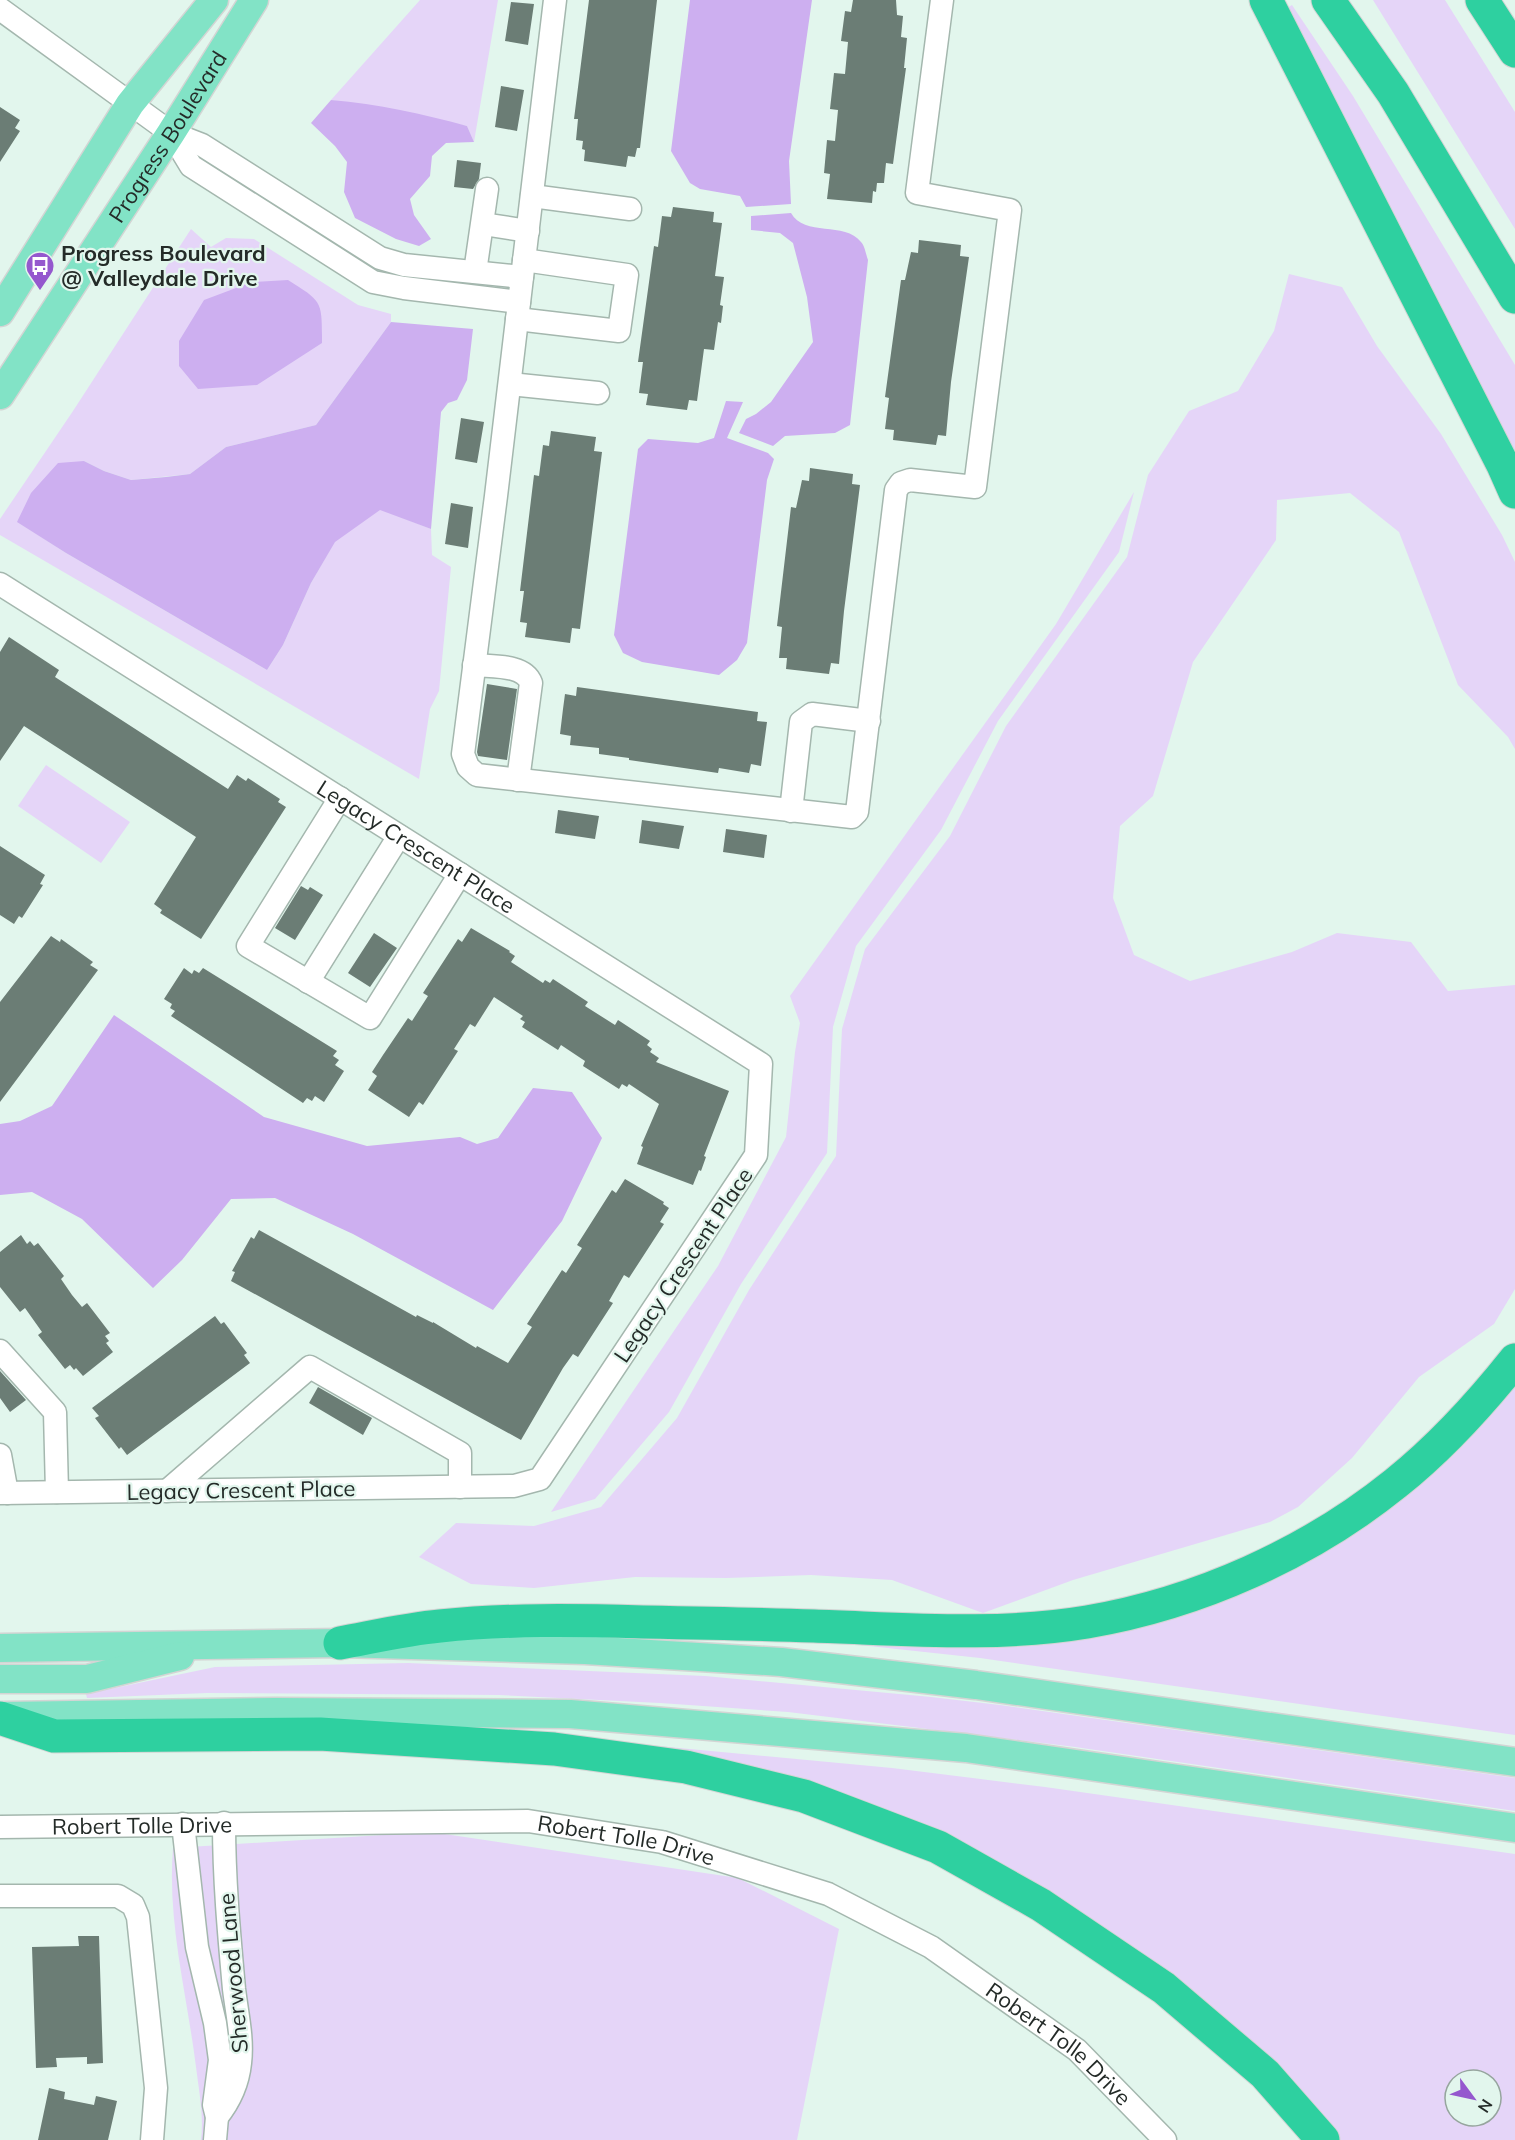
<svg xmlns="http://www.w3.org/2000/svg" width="1515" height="2140" font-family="Mulish,sans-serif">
	<rect width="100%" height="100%" fill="#e2f6ed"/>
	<path fill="#e5d5f8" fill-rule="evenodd" d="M420,0H498L474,142L467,126L331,100Z
		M1373,0H1445L1515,112V229Z
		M1292,5L1353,96L1515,365V451L1492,410L1287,8Z
		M191,229L211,247L226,238L254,239L358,305L391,314V322L316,425L226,447L190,474L131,480L104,471L84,461L18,522L66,553L267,670L283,645L311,583L335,541L380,509L431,529L432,555L451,567L439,691L430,709L419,779L0,535V519L73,411Z
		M1289,274L1342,287L1377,346L1441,434L1502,535L1515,562V749L1508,737L1458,685L1399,532L1350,493L1277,500L1276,540L1193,662L1153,796L1120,826L1113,898L1134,955L1190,981L1292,952L1337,933L1411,942L1448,991L1515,985V1289L1494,1324L1419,1377L1352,1458L1298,1507L1270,1522L1073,1580L983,1613L892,1580L811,1575L726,1578L635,1577L534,1588L471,1584L419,1557L456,1523L534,1526L601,1507L677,1418L749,1290L836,1156L842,1029L865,949L950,836L1006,726L1127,557L1148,475L1189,411L1238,391L1274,331Z
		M1134,492L1119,552L998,721L941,830L856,946L833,1027L827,1153L741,1284L669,1412L595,1499L551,1512L718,1266L786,1137L795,1052L800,1023L790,996L1056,624Z
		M46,765L130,822L101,863L18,806Z
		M1515,1376V1735L980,1658L795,1638L951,1639L1238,1586Z
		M408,1663L705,1676L931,1697L1000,1705L1515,1778V1811L1075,1747L788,1712L660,1703L499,1695L207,1693L87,1698L86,1694L215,1667Z
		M658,1746L892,1768L1045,1787L1515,1854V2140H1340L1294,2089L1090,1923L656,1754ZM1455,2080H1491V2116H1455Z
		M431,1832L738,1878L839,1929L797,2140H201C204,2116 199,2091 196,2067C187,1994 167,1922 173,1848Z"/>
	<path fill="#cdaff0" d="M690,0H812L789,161L791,204L746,207L740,196L700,189L690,183L671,151Z
		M331,100C378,104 423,114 467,126L474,142L446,143L432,156L430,176L410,199L414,215L431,239L419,246L396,239L355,218L344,192L347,162L335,146L311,123Z
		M791,213C804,237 845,221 861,242C865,246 866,255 868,260L850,425L835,433L785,436L773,446L739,433L746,419L756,414L771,402L813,342L807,297L793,243L780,233L751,230V216Z
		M288,280C323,302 322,301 322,343L257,385L198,389L179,366V341L204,300L252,282Z
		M391,322L473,329L467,380L457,400L448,403L441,412L431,529L380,510L335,542L311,583L283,645L267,670L66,553L17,522L31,493L58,463L84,461L104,471L131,480L166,477L190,474L226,447L316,425Z
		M726,401L743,402L727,438L768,453L774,459L767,480L747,643L737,660L719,675L642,662L623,653L614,635L638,449L648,439L698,443L714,438Z
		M114,1015L264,1117L367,1146L460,1137L477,1144L498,1138L533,1088L572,1092L602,1138L562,1221L493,1310L353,1234L275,1198L231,1199L182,1260L153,1288L82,1219L32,1192L0,1195V1124L20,1121L52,1106Z"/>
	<path fill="#6b7d75" d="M589,0H657L640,148H637L635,157L628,156L626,167L584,161L585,150L582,149L583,141L576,140L578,119H574Z
		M853,0H896L897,15L903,16L901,37L907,38L904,68H906L893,164L886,163L884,183H877L876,192L873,191L872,203L827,199L830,174L824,173L827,140L835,141L838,110L830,109L834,73L845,74L848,42L841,41L845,11L851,12Z
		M511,2L534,4L528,45L505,41Z
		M501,86L524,90L517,131L495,127Z
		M0,107L20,120L15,128L20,131L0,162Z
		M457,160L481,163L479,179L473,189L454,187Z
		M673,207L714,212L713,222L722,223L715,276L724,277L720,305L723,306L721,323L718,322L714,350L704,349L697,401L689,400L687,410L646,405L648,394L639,393L643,362H638L654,246L658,247L662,216L671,217Z
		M919,240L961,245L960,256L969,257L951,382L946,436L938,435L936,445L893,440L894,430L885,429L889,398L885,397L901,280H905L911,252L918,253Z
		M461,418L484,422L477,463L455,459Z
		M551,431L596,437L594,451L602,452L580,629L572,628L570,643L525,637L527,623L520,622L524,591H520L534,475L539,476L543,445L549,446Z
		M810,468L853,474L852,484L860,485L844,611L839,664L831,663L829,674L786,669L787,658H779L782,627L777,626L791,507L796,508L802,480L809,481Z
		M451,503L473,507L468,548L445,544Z
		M9,637L59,670L55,677L228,789L237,775L246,781L248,778L280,799L278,802L286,807L201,939L160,913L162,910L154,904L196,837L24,726L0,761V652Z
		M487,684L517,689L507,760L478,756L477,752Z
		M577,687L758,712L757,721L767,722L761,766L751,764L749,773L719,768L718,773L629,760V758L599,754V748L570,745L571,736L560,734L563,709L565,694L576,696Z
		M558,810L599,816L595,839L555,833Z
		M642,820L684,826L679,849L639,843Z
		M726,829L767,835L764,858L723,852Z
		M0,846L45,875L40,884L43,885L22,918L19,916L14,924L0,915Z
		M301,886L308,890L310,887L323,895L295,940L275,928Z
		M471,928L510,951L509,952L515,956L511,962L543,983L545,980L550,983L553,979L588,1002L585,1006L615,1025L618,1020L650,1041L647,1045L652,1049L650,1052L659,1058L656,1062L729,1091L704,1156L706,1157L701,1171L699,1170L693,1185L637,1164L643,1147L641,1146L659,1104L629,1084L627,1087L622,1084L619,1089L583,1066L585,1061L561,1045L558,1050L522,1027L525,1022L520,1019L523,1016L494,997L475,1027L470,1024L454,1049L458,1051L423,1105L419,1102L409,1117L368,1090L377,1076L372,1072L383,1055L408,1018L412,1021L428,996L423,993L458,939L462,942Z
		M374,933L397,948L370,987L348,973Z
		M51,936L60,942L61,939L93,962L90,965L98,970L0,1102V1002Z
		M184,968L192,974L194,970L199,973L203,968L337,1051L333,1056L339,1060L335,1065L344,1071L324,1102L315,1096L312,1101L307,1098L303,1103L171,1016L175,1011L170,1008L172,1004L164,999Z
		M625,1179L664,1202L663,1204L669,1208L660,1222L664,1224L629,1278L624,1275L609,1301L613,1303L578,1357L573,1354L563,1368L521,1440L231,1281L235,1272L232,1271L251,1237L254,1239L259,1230L416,1317L417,1315L433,1323V1322L476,1348L477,1346L508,1363L532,1327L527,1324L562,1270L566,1273L582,1248L577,1245L612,1190L616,1193Z
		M21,1235L27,1244L30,1241L34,1246L38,1243L64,1276L61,1279L72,1295L82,1307L87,1303L110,1333L105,1336L109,1341L106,1343L113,1352L83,1376L76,1368L74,1370L70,1365L65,1369L38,1335L42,1332L25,1308L20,1312L0,1287V1252Z
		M215,1316L221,1324L224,1322L247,1353L244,1355L250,1363L127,1455L121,1447L119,1449L95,1418L99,1416L92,1408Z
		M0,1371L26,1400L10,1412L0,1398Z
		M318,1387L372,1418L363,1435L309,1403Z
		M78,1936H99L103,2063L87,2064V2057L56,2058L57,2067L36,2068L32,1947L79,1946Z
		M49,2088L65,2092L64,2099L94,2105L96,2096L117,2101L108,2140H38Z"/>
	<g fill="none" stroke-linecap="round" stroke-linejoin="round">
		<g stroke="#a4b7ae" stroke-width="25">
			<g id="minor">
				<path d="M555,0L496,496L463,754L468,767L477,775L852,817L857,812L896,490L901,483L910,480L975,487L1010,210L917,193L942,0"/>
				<path d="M0,9L171,133L202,145L380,258L404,265L522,277"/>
				<path d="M171,133L191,166L373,282L404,288L519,302"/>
				<path d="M532,196L630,209"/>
				<path d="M483,224L528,231"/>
				<path d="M475,272L487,189"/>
				<path d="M517,319L619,331L627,275L524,260"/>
				<path d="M510,384L598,393"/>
				<path id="s1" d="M0,584L761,1064L756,1155L540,1479L514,1486L0,1493"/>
				<path d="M474,665C492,667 524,664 531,683L518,780"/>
				<path d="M340,798L248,946L370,1018L460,874"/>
				<path d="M791,811L801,722L812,714L869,721"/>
				<path d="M308,982L399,836"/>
				<path d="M0,1351L55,1412L57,1492"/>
				<path d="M0,1455L7,1493"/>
				<path d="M167,1491L310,1367L460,1453V1487"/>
				<path d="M183,1824L197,1947L215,2023L220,2060L214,2105L217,2117L215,2140"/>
				<path id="s2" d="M0,1827L528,1821L662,1842L828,1894L931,1947L1077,2050L1165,2140"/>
				<path d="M0,1896H118L133,1905L138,1917L156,2088L152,2140"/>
				<path d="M217,2117C229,2102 238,2083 240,2063C243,2038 237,2014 234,1989C229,1934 224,1879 224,1823"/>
			</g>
		</g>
		<g stroke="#d3d5d4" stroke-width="31">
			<g id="major">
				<path d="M0,312L130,104L214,0"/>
				<path id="s3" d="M0,395L171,133L254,0"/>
				<path d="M0,1648L340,1643L585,1650L781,1662L976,1685L1515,1762"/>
				<path d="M0,1679H87L180,1656"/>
				<path d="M5,1716L276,1712L570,1714L966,1748L1515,1828"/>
			</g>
		</g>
		<g stroke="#d3d5d4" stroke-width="35">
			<path id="highway" d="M1266,0L1503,465L1515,492
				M1328,0L1393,93L1515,297
				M1482,0L1515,51
				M340,1643C373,1637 407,1629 440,1626C508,1619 575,1620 643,1622C700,1623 757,1624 814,1626C905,1629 997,1637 1087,1622C1198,1603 1308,1554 1396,1483C1441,1447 1480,1404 1515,1360
				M0,1718L54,1736L320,1734L554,1749L686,1767L804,1796L938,1847L1041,1905L1164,1988L1265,2074L1323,2140"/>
		</g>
		<use href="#minor" stroke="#fff" stroke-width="22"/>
		<use href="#major" stroke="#82e3c6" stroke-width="28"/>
		<use href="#highway" stroke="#2ed0a0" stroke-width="33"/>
	</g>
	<defs>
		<g id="bus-pin" transform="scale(1.5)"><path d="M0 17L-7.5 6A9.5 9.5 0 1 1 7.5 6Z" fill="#9558ce" stroke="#e2f6ed"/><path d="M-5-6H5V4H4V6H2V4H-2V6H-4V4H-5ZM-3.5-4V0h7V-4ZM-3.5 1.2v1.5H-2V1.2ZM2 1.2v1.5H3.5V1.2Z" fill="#fff"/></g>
	</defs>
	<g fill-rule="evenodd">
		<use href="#bus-pin" x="40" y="266"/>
	</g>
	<g text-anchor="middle" stroke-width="4.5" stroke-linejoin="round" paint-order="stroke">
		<g font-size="22" fill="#242b28" stroke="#e2f6ed">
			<text dy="8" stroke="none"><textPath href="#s3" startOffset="308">Progress Boulevard</textPath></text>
			<text dy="8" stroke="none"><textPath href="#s1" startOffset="492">Legacy Crescent Place</textPath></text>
			<text transform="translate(683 1265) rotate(-56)" y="8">Legacy Crescent Place</text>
			<text transform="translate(241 1490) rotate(-1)" y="8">Legacy Crescent Place</text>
			<text dy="8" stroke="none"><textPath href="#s2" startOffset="142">Robert Tolle Drive</textPath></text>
			<text dy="8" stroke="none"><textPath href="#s2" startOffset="628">Robert Tolle Drive</textPath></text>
			<text transform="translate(233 1973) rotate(-95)" y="8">Sherwood Lane</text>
			<text dy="8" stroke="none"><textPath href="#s2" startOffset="1114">Robert Tolle Drive</textPath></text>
		</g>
		<g font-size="22" font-weight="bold" fill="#242b28" stroke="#e2f6ed" text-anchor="start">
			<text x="61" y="261">Progress Boulevard<tspan x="61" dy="25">@ Valleydale Drive</tspan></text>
		</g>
	</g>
	<g transform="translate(1473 2098) rotate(123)"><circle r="28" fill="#e2f6ed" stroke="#96a59e" stroke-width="1.5"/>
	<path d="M0-4.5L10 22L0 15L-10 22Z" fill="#9558ce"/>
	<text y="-9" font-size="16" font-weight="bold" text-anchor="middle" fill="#242b28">N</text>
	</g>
</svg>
